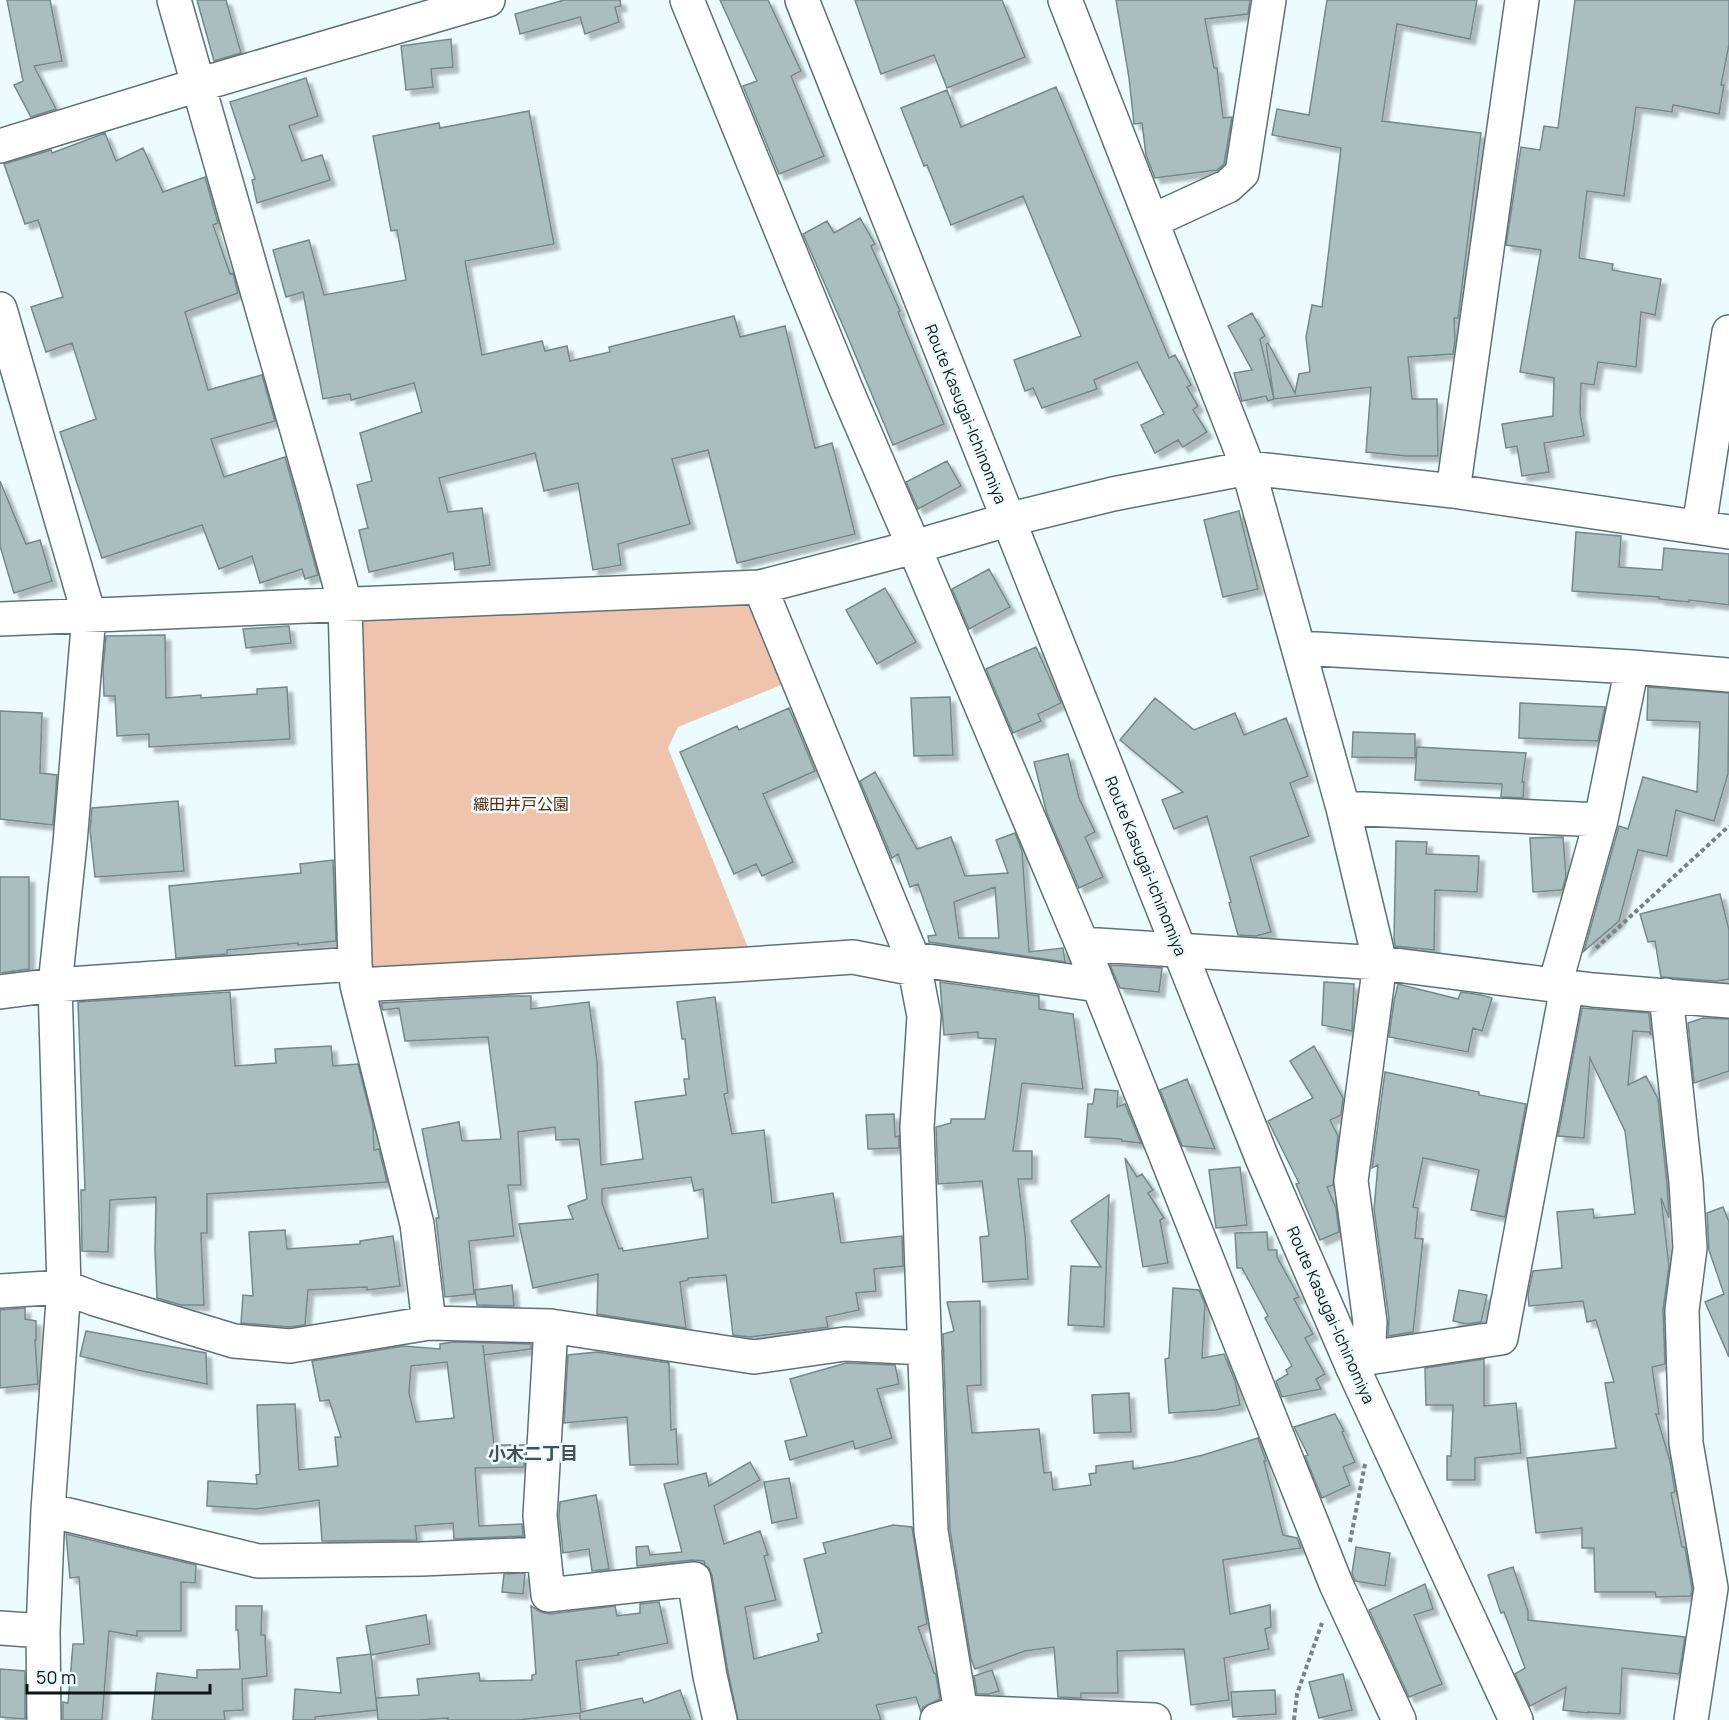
<svg xmlns="http://www.w3.org/2000/svg" width="1729" height="1720" font-family="Manrope,'Noto Sans JP',sans-serif">
	<defs>
		<filter id="shadow"><feDropShadow dx="5.5" dy="5.5" stdDeviation="1.5" flood-color="#0004"/></filter>
	</defs>
	<rect width="100%" height="100%" fill="#ecfcfe"/>
	<path fill="#f0c4ac" d="M751,598L781,685L678,727L668,748L749,950L366,972L360,616Z"/>
	<path fill="#aabec0" stroke="#75888a" stroke-width="1.5" fill-rule="evenodd" filter="url(#shadow)" d="M7,0H50L62,61L34,66L56,109L31,117L14,85L23,81Z
		M197,0H226L241,53L214,61Z
		M564,0H620L621,6L615,7L619,22L585,34L580,17L520,34L515,14Z
		M720,0H768L801,71L791,76L824,156L779,174L743,86L757,81Z
		M855,0H1002L1025,57L947,88L934,55L881,74Z
		M1116,0H1250L1248,14L1205,19L1214,68H1217L1223,118L1232,117L1224,164L1217,170L1155,178L1146,155L1142,123L1134,124L1129,78Z
		M1327,0H1477L1470,39L1397,24L1382,121L1481,133L1458,318H1454L1455,340L1453,354L1408,357L1412,399H1437L1438,456H1406L1366,452L1371,387L1274,399L1266,344L1268,343L1295,393L1299,374L1310,372L1306,337L1312,305L1322,307L1341,148L1272,135L1277,109L1309,115Z
		M1575,0H1729V45L1721,85H1724L1719,114L1673,105L1672,112L1636,107L1624,196L1587,191L1579,258L1613,264L1612,270L1661,279L1655,315L1641,312L1636,367L1598,362L1594,385L1581,383L1580,413L1584,436L1544,443L1549,472L1522,476L1517,446L1506,448L1502,424L1553,416L1554,378L1520,372L1541,250L1506,245L1521,147L1540,150L1544,126L1558,128Z
		M451,39L453,67L431,69L433,87L406,90L401,46Z
		M306,78L318,116L289,126L302,161L322,155L330,180L257,203L252,180L255,179L230,102Z
		M1056,87L1169,358L1175,355L1191,385L1187,387L1198,406L1193,410L1207,432L1183,447L1178,440L1155,453L1141,425L1164,414L1137,362L1094,380L1097,389L1042,408L1033,388L1025,391L1014,360L1081,336L1023,196L951,225L927,165L924,166L901,108L947,90L961,127Z
		M529,111L554,244L465,261L482,355L542,341L545,351L567,346L570,361L610,352L609,347L734,316L740,337L785,326L815,448L832,443L855,534L737,563L708,450L672,459L690,524L618,544L621,565L593,570L578,483L544,491L535,453L439,478L448,512L482,508L490,565L455,570L453,553L369,572L359,530L368,528L357,485L372,481L360,433L422,412L414,383L351,400L350,394L323,399L303,292L286,297L273,250L309,240L324,295L406,280L397,230L391,231L373,136L439,123L440,128Z
		M105,133L116,161L143,148L163,192L205,177L218,223L213,225L230,274L233,273L238,293L185,312L208,390L262,375L275,421L211,439L224,477L285,457L318,575L305,579L302,569L260,583L252,556L219,569L202,525L102,558L60,432L96,419L72,343L46,352L31,307L63,297L38,220L25,224L4,164L51,150L52,153Z
		M860,218L875,244L871,246L900,311L898,312L944,424L893,445L847,335L803,234L827,221L834,233Z
		M1252,313L1265,336L1260,339L1274,399L1268,401L1266,396L1242,401L1234,373L1252,370L1228,326Z
		M947,461L961,486L918,509L906,482Z
		M0,481L26,544L40,540L52,581L14,593L0,546Z
		M1239,511L1258,589L1223,597L1204,520Z
		M1576,532L1621,536L1619,567L1662,570L1664,548L1729,554V605L1689,600V602L1659,599V597L1572,591Z
		M989,569L1010,607L969,629L952,589Z
		M885,588L916,642L877,664L846,610Z
		M289,626L291,643L246,648L243,629Z
		M165,635L166,698L201,695V698L257,694V689L287,687L290,739L149,747V734L117,736L115,696H104L103,669L106,636Z
		M1036,647L1061,703L1038,714L1041,721L1013,733L986,669Z
		M1648,687L1729,693L1728,774L1714,821L1676,810L1667,856L1638,850L1619,921L1584,951L1619,826L1628,829L1643,777L1697,792L1700,722L1647,720Z
		M950,697L953,755L914,756L911,698Z
		M1155,698L1194,730L1235,713L1244,735L1286,718L1308,776L1290,783L1309,836L1250,857L1271,932L1256,936L1238,935L1229,903L1231,902L1207,816L1174,829L1162,800L1183,792L1120,740Z
		M1520,703L1605,707L1598,741L1519,738Z
		M789,708L815,771L763,794L793,862L762,876L756,864L734,874L680,752L737,726L739,730Z
		M0,711L42,713L40,773L57,775L53,825L0,819Z
		M1353,732L1415,734V758L1352,757Z
		M1417,747L1526,753L1522,782H1524L1523,798L1501,797L1502,784L1415,780Z
		M1068,754L1079,798L1095,832L1085,837L1103,877L1079,888L1047,814L1034,762Z
		M875,772L917,849L951,837L965,876L1008,873L996,840L1015,833L1022,851L1029,952L1063,948L1065,962L929,942L928,936L936,935L918,884L910,887L898,854L892,858L860,781ZM995,887L999,938H959L954,902Z
		M178,801L184,871L95,877L90,830L92,808Z
		M1563,837L1566,877L1562,890L1533,892L1530,838Z
		M1396,841L1427,842L1426,854L1479,856L1477,892L1435,890L1434,950L1395,946L1394,939Z
		M333,860L336,941L298,945V943L227,950V954L176,958L169,886L301,873L300,864Z
		M0,877H29V969L0,973Z
		M1720,894L1729,930V979L1716,981L1661,977L1655,941L1648,942L1640,914Z
		M1110,965L1162,968L1159,992L1120,988Z
		M940,982L1039,996V1009L1073,1014L1083,1089L1022,1083L1013,1151H1032V1179H1018L1025,1234L1028,1279L983,1282L980,1237L989,1236L982,1181L938,1184L936,1127L951,1123V1119H985L996,1039L978,1038V1032L944,1035Z
		M1324,982L1354,984L1352,1031L1322,1025Z
		M1398,984L1458,999L1461,992L1481,995L1492,998L1482,1031L1473,1028L1468,1052L1389,1037L1394,1001Z
		M230,992L235,1066L276,1063L275,1049L331,1046L333,1066L358,1064L373,1124L374,1150L379,1149L387,1182L207,1194V1233H201L204,1305H181L157,1298L155,1251L156,1197L110,1200L108,1252L82,1251L81,1190H85L78,1002Z
		M509,996H531V1009L589,1002L597,1062L601,1165L643,1159L635,1102L686,1095L684,1079H689L685,1039H682L677,1002L715,997L728,1093L724,1094L732,1134L764,1130L772,1203L833,1193L841,1243L902,1236L903,1266L874,1269L876,1291L856,1293L859,1310L826,1317L828,1327L750,1337L733,1335L726,1275L688,1278V1280L680,1282L686,1328L597,1314L598,1274L533,1288L519,1224L573,1219L568,1206L587,1199L579,1139L556,1140L555,1127L518,1132L521,1185H508L514,1236L469,1241L474,1294L445,1297L436,1218H439L422,1129L459,1122L462,1141L501,1139L488,1037L405,1041L399,1008L383,1010L381,1003ZM691,1177L694,1191L703,1189L708,1238L623,1251L622,1248L619,1249L602,1203V1189Z
		M1582,1008L1649,1013L1651,1035L1649,1032L1633,1031L1628,1085L1646,1076L1658,1099L1667,1184L1669,1218L1661,1198L1669,1266L1663,1310L1665,1364L1652,1367L1659,1414H1656L1670,1461L1675,1492L1671,1493L1682,1547H1685L1692,1588L1691,1596L1656,1597L1655,1592H1595L1594,1548H1582V1528L1536,1533L1527,1458L1616,1448L1605,1383L1614,1382L1596,1320L1587,1322L1583,1301L1529,1306L1528,1294L1533,1271L1562,1268L1557,1212L1593,1209L1594,1218L1635,1214L1625,1131L1590,1058L1584,1138L1558,1136Z
		M1703,1018L1729,1019V1071L1694,1083L1688,1023Z
		M1314,1046L1343,1098L1341,1115L1330,1120L1338,1136L1333,1185L1327,1187L1336,1208L1339,1232L1320,1240L1296,1184L1299,1183L1268,1121L1313,1098L1290,1061Z
		M1385,1072L1479,1092V1095L1526,1104L1505,1217L1471,1210L1479,1170L1423,1158L1413,1207L1418,1208L1415,1238L1423,1239L1413,1332L1388,1336L1389,1319L1374,1209L1378,1165L1372,1168Z
		M1187,1079L1215,1149L1182,1146L1160,1090Z
		M1095,1089L1118,1091L1117,1107L1125,1104L1141,1143L1122,1141L1121,1139L1085,1137L1088,1104H1093Z
		M894,1114L895,1137L899,1136V1148L868,1149L866,1115Z
		M1125,1158L1137,1177L1142,1174L1153,1190L1148,1193L1164,1218L1160,1220L1168,1263L1143,1267Z
		M1240,1167L1247,1225L1216,1228L1209,1170Z
		M1109,1195L1104,1327L1068,1325L1071,1266L1101,1267L1071,1221Z
		M1723,1207L1729,1222V1357L1705,1302L1724,1294L1709,1250L1707,1213Z
		M285,1230L287,1249L360,1244V1241L393,1236L400,1286L367,1290V1287L308,1290L305,1325L289,1327L241,1323L243,1295L253,1296L249,1232Z
		M1267,1232L1268,1250H1277V1257L1299,1297L1294,1299L1313,1334L1305,1338L1325,1374L1316,1379L1321,1389L1282,1397L1276,1381L1288,1374L1286,1370L1292,1366L1265,1318L1268,1316L1242,1268H1237L1235,1233Z
		M512,1285L514,1306L477,1305L475,1290Z
		M1173,1288L1199,1290L1205,1304L1202,1358L1224,1354L1235,1381L1240,1405L1216,1410L1169,1413L1165,1359L1169,1358Z
		M1459,1290L1487,1295L1481,1322L1467,1324L1453,1321Z
		M980,1301L981,1385L967,1386L972,1433L1039,1429L1044,1473L1051,1472L1053,1490L1091,1485L1089,1474L1096,1473V1466L1133,1461V1469L1173,1462L1203,1455L1258,1438L1266,1461H1264L1283,1535L1297,1538L1301,1548L1223,1560L1230,1614L1270,1605L1271,1627L1265,1629L1269,1649L1224,1658L1229,1700L1191,1705L1184,1649L1117,1651L1118,1693H1081V1698L1058,1697L1054,1647L1025,1651L975,1669L971,1659L950,1530L943,1334L954,1331L947,1302Z
		M25,1308V1319L36,1321V1340H35L38,1384L0,1388V1310Z
		M86,1331L206,1353L207,1384L137,1370L80,1356Z
		M454,1342L531,1344V1349L484,1355L483,1345L494,1445H525L524,1467L475,1468L479,1526L522,1524L523,1536L454,1539L453,1523L415,1526L417,1540L322,1541L319,1500L256,1509L207,1506L208,1481L257,1484L256,1475L260,1474L257,1405L295,1404L299,1470L338,1466L335,1437H341L329,1400L320,1401L312,1361L403,1346L440,1349V1344ZM447,1362L454,1418L416,1422L409,1393L411,1366Z
		M597,1352L669,1363L671,1430L676,1429L678,1464L630,1465L627,1417L564,1423L568,1355Z
		M1484,1359V1406L1516,1403L1521,1453L1475,1458V1480H1447V1456H1451L1453,1405H1426L1425,1368Z
		M846,1363L895,1365L899,1384L877,1389L892,1438L855,1449L853,1441L790,1460L785,1441L807,1436L790,1379Z
		M1129,1393L1131,1432L1094,1433L1092,1395Z
		M1335,1414L1344,1431L1342,1432L1355,1462L1343,1467L1350,1485L1322,1498L1305,1456L1308,1455L1294,1427Z
		M750,1462L760,1480L714,1506L724,1544L760,1531L768,1555L764,1556L776,1600L745,1607L754,1659L819,1641L817,1634L822,1633L804,1559L826,1553L823,1543L893,1525L912,1527L927,1624L918,1627L934,1673H935L936,1675L940,1699L923,1707L921,1712L916,1697L876,1705L881,1720H738L728,1672L712,1576L709,1568L705,1565L704,1561L692,1560L637,1566L636,1547L648,1546L650,1555L682,1552L664,1484L706,1473L709,1486Z
		M789,1478L797,1518L772,1523L764,1482Z
		M596,1495L609,1569L592,1571L589,1549L563,1553L559,1516L560,1502Z
		M66,1534L196,1565L195,1583L181,1582V1631H137V1636L109,1631L102,1720H63V1702L68,1703L73,1644H84L79,1577L70,1578Z
		M1356,1547L1390,1553L1385,1586L1355,1581L1352,1573Z
		M1513,1567L1528,1611V1620L1685,1637L1679,1674L1622,1668L1620,1714L1588,1712V1713L1563,1710L1566,1687L1530,1706L1515,1674L1525,1668L1504,1612L1501,1613L1488,1575Z
		M525,1573L523,1594L502,1592L504,1574Z
		M1425,1584L1433,1609L1414,1615L1442,1684L1409,1697L1369,1610Z
		M659,1602L668,1643L618,1653L619,1655L576,1661L581,1712L642,1698L644,1703L680,1690L691,1720H580V1713L518,1720H448V1718L418,1720H378L376,1698L419,1695L417,1679L479,1673L480,1681L532,1680V1675L536,1674L531,1606L541,1612L550,1614L615,1606L617,1616L640,1613V1604Z
		M236,1606H262L261,1635H265L267,1676L242,1679L243,1710L224,1711L225,1720H152L157,1673L197,1678V1670L240,1669L238,1630H236Z
		M426,1615L430,1644L371,1655L366,1626Z
		M371,1654L377,1710L315,1717V1720H293L295,1689L341,1693L337,1658Z
		M0,1669L25,1671V1719L0,1717Z
		M992,1670L999,1691L989,1694H977L974,1676Z
		M1343,1674L1352,1710L1319,1718L1309,1682Z
		M1275,1690L1276,1714L1233,1717L1231,1692Z"/>
	<g fill="none" stroke-linecap="round" stroke-linejoin="round">
		<g stroke="#5f7273" stroke-width="36">
			<path id="minor" d="M174,0L315,493L345,604L355,964L357,985L417,1224L429,1323
				M687,0L846,389L914,547L1082,944L1336,1584L1399,1720
				M1065,0L1248,468L1343,808L1380,963L1351,1181L1370,1322L1368,1358L1353,1368
				M0,146L198,85L488,0
				M1152,221L1228,186L1242,173L1269,0
				M0,309L89,615L70,843L55,985L64,1287L48,1510L43,1631L44,1720
				M1453,491L1522,0
				M1699,527L1729,332
				M760,587L913,959L924,1016L917,1127L931,1531L961,1712
				M0,619L760,587L914,547L1007,520L1113,494L1248,468L1453,491L1729,532
				M1299,648L1632,667L1729,675
				M1343,808L1601,820
				M1082,944L1380,963L1593,990L1729,1001
				M913,959L1098,985
				M357,985L734,965L853,957L915,969
				M1555,985L1601,820L1632,667
				M0,992L55,985L355,964
				M1666,995L1686,1182L1690,1248L1682,1310L1686,1443L1711,1588L1691,1720
				M0,1291L64,1287L95,1299L234,1341L290,1346L429,1323L551,1326L754,1357L845,1344L925,1348
				M551,1326L540,1516L548,1595L694,1579L710,1676L720,1720
				M1368,1358L1501,1338L1567,987
				M48,1510L258,1561L421,1559L543,1554
				M0,1628L43,1631"/>
		</g>
		<g stroke="#5f7273" stroke-width="36">
			<path id="major" d="M802,0L1262,1158L1353,1368L1516,1720
				M937,1720L961,1712L1154,1720"/>
		</g>
		<path stroke="#788385" stroke-width="4" stroke-dasharray="4.5 3" stroke-linecap="butt" d="M1596,948L1729,826
			M1350,1542L1365,1464
			M1294,1720L1297,1694L1322,1623"/>
		<use href="#minor" stroke="#fff" stroke-width="33"/>
		<use href="#major" stroke="#fff" stroke-width="33"/>
	</g>
	<g text-anchor="middle" stroke-width="5" stroke-linejoin="round" paint-order="stroke">
		<g font-size="16" fill="#0e1516" stroke="#ecfcfe">
			<text transform="translate(966 414) rotate(68)" y="6">Route Kasugai-Ichinomiya</text>
			<text transform="translate(1146 866) rotate(68)" y="6">Route Kasugai-Ichinomiya</text>
			<text transform="translate(1331 1315) rotate(66)" y="6">Route Kasugai-Ichinomiya</text>
		</g>
		<g font-size="16" fill="#5d2700" stroke="#ecfcfe">
			<text x="521" y="810">織田井戸公園</text>
		</g>
		<g font-size="18" font-weight="bold" fill="#405254" stroke="#ecfcfe">
			<text x="533" y="1460">小木二丁目</text>
		</g>
	</g>
	<path d="M27 1684v9h183v-9" fill="none" stroke="#0e1516" stroke-width="3"/>
	<text x="36" y="1684" font-size="18" fill="#0e1516" stroke="#ecfcfe" stroke-width="4.5" paint-order="stroke">50 m</text>
</svg>
